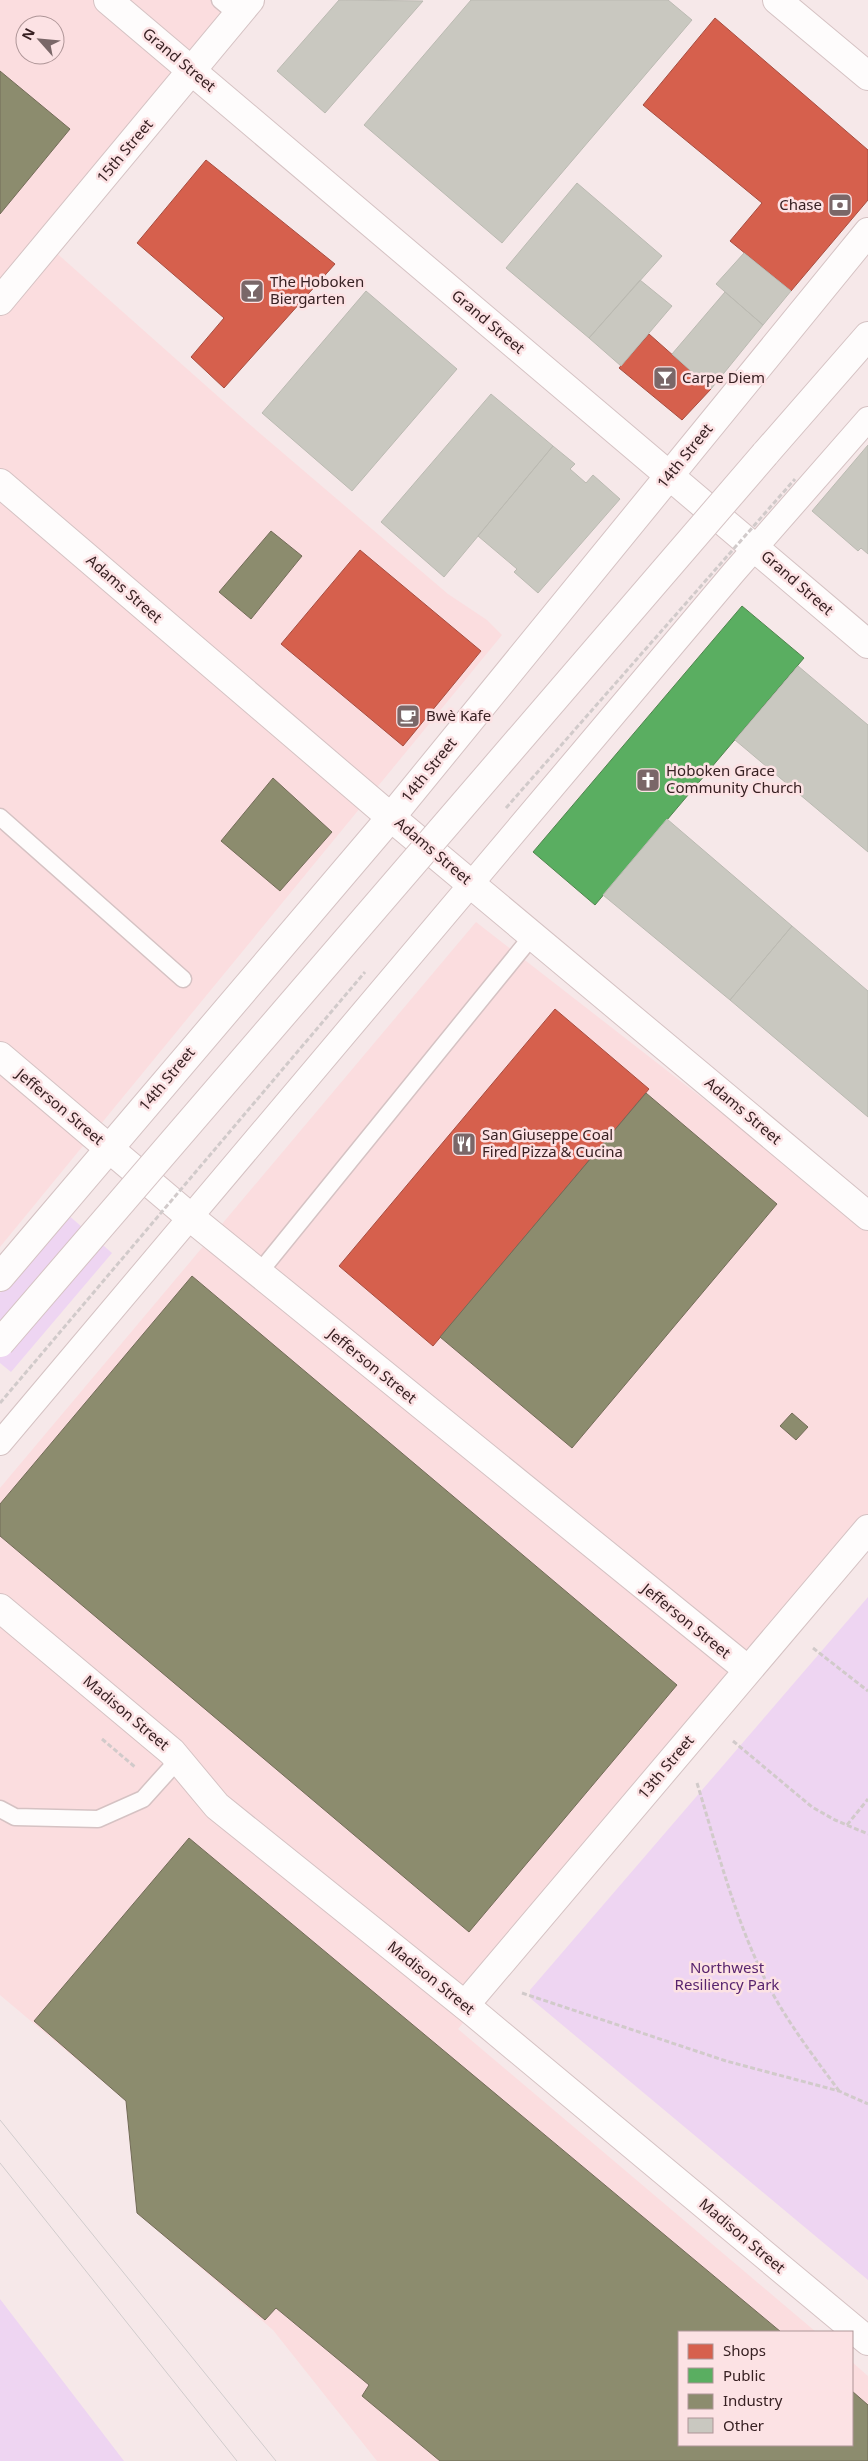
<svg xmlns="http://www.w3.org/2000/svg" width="868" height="2461" font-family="'Noto Sans',sans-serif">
	<rect width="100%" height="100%" fill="#f6e8e9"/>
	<path fill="#fbdddf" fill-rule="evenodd" d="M0,0H264L52,249L248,423L448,594L487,620L502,635L0,1247ZM25,25H55V55H25Z
		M476,922L868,1227V1535L458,2029L816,2332H679V2445H852V2362L868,2376V2461H377L273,2330L137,2213L126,2101L0,1995V1488Z"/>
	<path fill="#eed5f2" d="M67,1214L112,1253L11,1372L0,1363V1293Z
		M868,1597V2280L530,1998V1990Z
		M0,2299L124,2461H0Z"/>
	<path fill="#d6604d" stroke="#a74d40" d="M715,18L868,150V200L791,291L730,241L762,203L643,105Z
		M206,160L335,264L224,388L191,357L224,318L137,243Z
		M649,334L711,389L682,420L619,368Z
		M360,550L481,651L403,746L281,644Z
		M555,1009L649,1089L433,1346L339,1266Z"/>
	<path fill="#5aae61" stroke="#50844e" d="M742,606L804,658L595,905L533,852Z"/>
	<path fill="#8c8c6e" stroke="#736c58" d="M0,71L70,129L0,214Z
		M271,531L302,556L251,619L219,592Z
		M273,778L332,832L280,891L221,841Z
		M646,1093L777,1204L572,1448L440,1337Z
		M192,1276L677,1685L469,1932L0,1536V1504Z
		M792,1413L808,1427L796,1440L780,1426Z
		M189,1838L781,2332H679V2445H852V2391L868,2405V2461H440L362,2396L369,2385L276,2308L265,2320L137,2213L126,2101L34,2021Z"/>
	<path fill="#c9c8c0" stroke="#bbbab2" d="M339,0L423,1L325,113L277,71Z
		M471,0H668L692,20L502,243L364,125Z
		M577,183L662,256L589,338L506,268Z
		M744,253L791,291L763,325L716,284Z
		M640,280L672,306L621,366L589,338Z
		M366,291L457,369L352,491L262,413Z
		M725,292L763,325L711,389L672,354Z
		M491,394L553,446L444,577L381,522Z
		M868,445V554L861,548L858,551L812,511Z
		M553,446L575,464L570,469L586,483L593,475L620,499L538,593L514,572L517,569L478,536Z
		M798,666L868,725V852L735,740Z
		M667,819L792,926L730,1000L603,895Z
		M792,926L868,991V1117L730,1000Z"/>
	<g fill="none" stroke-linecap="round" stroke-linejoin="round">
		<g stroke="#d5c2c3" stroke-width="19">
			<path id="service" d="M220,0L238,15
				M0,817L183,979
				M258,1274L533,935
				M0,1809L15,1817L98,1819L143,1799L178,1760"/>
		</g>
		<g stroke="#d5c2c3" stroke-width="26">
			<path id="pedestrian" d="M0,1443L734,572L868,419"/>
		</g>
		<g stroke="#d5c2c3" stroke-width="30">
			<path id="minor" d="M108,0L868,644
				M777,0L868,76
				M0,1277L391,817L868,232
				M465,2005L868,1529"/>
		</g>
		<g stroke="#d5c2c3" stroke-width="30">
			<path id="tertiary" d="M0,301L250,0
				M0,483L381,809L868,1216
				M0,1056L190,1217L748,1670
				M0,1608L172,1752L217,1806L472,2011L868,2341"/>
		</g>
		<g stroke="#d5c2c3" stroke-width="30">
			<path id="secondary" d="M765,454L868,336"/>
		</g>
		<path stroke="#d1caca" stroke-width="3" stroke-dasharray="5 2.5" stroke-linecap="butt" d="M813,1648L868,1691
			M102,1739L135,1767
			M733,1741L812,1807L835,1820L868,1834
			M697,1783C717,1848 734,1916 764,1977C784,2018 812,2054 839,2091
			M847,1825L868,1799
			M522,1993L726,2061L839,2091L868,2104"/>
		<use href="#service" stroke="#fefcfc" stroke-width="16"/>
		<use href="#pedestrian" stroke="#fefcfc" stroke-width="24"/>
		<use href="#minor" stroke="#fefcfc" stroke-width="28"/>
		<use href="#tertiary" stroke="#fefcfc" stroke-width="28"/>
		<use href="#secondary" stroke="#fefcfc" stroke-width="28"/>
		<path stroke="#d1cccd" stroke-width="1" d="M0,2120L276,2461
			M0,2163L237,2461"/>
		<g stroke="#d5c2c3" stroke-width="30" stroke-linecap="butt">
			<path id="secondary-bridge" d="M0,1343L765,454"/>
		</g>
		<path stroke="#d1caca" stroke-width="3" stroke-dasharray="5 2.5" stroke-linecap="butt" d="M506,808L795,479
			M0,1403L365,972"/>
		<use href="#secondary-bridge" stroke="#fefcfc" stroke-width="28"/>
	</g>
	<defs>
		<g id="bank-square" transform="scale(1.25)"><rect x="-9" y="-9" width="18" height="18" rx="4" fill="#7a6768" stroke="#fce2e4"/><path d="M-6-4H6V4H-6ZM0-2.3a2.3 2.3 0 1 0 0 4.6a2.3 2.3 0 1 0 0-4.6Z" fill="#fff"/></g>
		<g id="bar-square" transform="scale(1.25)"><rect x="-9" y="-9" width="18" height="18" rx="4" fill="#7a6768" stroke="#fce2e4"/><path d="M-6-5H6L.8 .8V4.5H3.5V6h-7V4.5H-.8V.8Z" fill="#fff"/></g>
		<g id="cafe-square" transform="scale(1.25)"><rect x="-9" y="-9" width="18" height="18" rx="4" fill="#7a6768" stroke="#fce2e4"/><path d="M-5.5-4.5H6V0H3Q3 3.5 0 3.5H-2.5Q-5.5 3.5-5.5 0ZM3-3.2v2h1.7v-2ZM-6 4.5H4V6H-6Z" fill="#fff"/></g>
		<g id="church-square" transform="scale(1.25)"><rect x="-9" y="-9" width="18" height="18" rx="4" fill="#7a6768" stroke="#fce2e4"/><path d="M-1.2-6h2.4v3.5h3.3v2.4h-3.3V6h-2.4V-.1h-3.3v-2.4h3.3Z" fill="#fff"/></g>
		<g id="restaurant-square" transform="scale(1.25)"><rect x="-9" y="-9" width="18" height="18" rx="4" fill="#7a6768" stroke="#fce2e4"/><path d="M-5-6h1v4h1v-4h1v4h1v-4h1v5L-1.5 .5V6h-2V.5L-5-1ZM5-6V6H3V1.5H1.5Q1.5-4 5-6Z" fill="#fff"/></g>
	</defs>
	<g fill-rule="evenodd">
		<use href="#bank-square" x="840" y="205"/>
		<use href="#bar-square" x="252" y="291"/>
		<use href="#bar-square" x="665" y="378"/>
		<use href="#cafe-square" x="408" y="716"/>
		<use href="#church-square" x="648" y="780"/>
		<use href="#restaurant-square" x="464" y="1144"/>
	</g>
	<g text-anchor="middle" stroke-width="5" stroke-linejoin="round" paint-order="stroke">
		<g font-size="15" fill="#382123" stroke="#fce2e4">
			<text transform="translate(179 60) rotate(40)" y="5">Grand Street</text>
			<text transform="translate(125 151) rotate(-50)" y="5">15th Street</text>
			<text transform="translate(488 322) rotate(40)" y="5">Grand Street</text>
			<text transform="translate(685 456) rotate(-51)" y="5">14th Street</text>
			<text transform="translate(797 583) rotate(41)" y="5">Grand Street</text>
			<text transform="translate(124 589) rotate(41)" y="5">Adams Street</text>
			<text transform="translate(429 770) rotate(-51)" y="5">14th Street</text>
			<text transform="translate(433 851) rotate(40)" y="5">Adams Street</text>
			<text transform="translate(167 1079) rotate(-50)" y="5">14th Street</text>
			<text transform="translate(60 1107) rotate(40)" y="5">Jefferson Street</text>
			<text transform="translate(743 1111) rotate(40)" y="5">Adams Street</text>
			<text transform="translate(372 1366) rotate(39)" y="5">Jefferson Street</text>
			<text transform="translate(686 1621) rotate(39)" y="5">Jefferson Street</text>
			<text transform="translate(126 1713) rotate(40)" y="5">Madison Street</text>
			<text transform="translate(666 1767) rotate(-50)" y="5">13th Street</text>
			<text transform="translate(431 1978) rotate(39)" y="5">Madison Street</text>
			<text transform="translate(742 2236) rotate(40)" y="5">Madison Street</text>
		</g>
		<g font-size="15" fill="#382123" stroke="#fce2e4" text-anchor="start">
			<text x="822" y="210" text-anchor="end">Chase</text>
			<text x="270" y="287">The Hoboken<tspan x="270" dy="17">Biergarten</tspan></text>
			<text x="682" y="383">Carpe Diem</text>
			<text x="426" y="721">Bwè Kafe</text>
			<text x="666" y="776">Hoboken Grace<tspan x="666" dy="17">Community Church</tspan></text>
			<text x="482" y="1140">San Giuseppe Coal<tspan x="482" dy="17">Fired Pizza &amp; Cucina</tspan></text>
		</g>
		<g font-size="15" fill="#58246e" stroke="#fce2e4">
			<text x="727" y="1973">Northwest<tspan x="727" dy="17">Resiliency Park</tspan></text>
		</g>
	</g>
	<rect x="678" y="2331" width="175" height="115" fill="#fce2e4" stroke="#ae9597"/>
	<rect x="688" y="2344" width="25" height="15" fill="#d6604d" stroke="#ae9597"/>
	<text x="723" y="2356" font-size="15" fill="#382123">Shops</text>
	<rect x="688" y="2368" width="25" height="15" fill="#5aae61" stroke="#ae9597"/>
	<text x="723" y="2381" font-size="15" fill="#382123">Public</text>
	<rect x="688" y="2394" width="25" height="15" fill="#8c8c6e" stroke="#ae9597"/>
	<text x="723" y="2406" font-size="15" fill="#382123">Industry</text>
	<rect x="688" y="2418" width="25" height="15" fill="#c9c8c0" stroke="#ae9597"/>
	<text x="723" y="2431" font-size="15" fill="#382123">Other</text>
	<g transform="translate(40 40) rotate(297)"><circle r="24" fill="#fce2e4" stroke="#ae9597"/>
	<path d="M0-4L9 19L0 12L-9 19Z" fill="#7a6768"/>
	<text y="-8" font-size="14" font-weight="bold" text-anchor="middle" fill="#382123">N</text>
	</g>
</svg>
